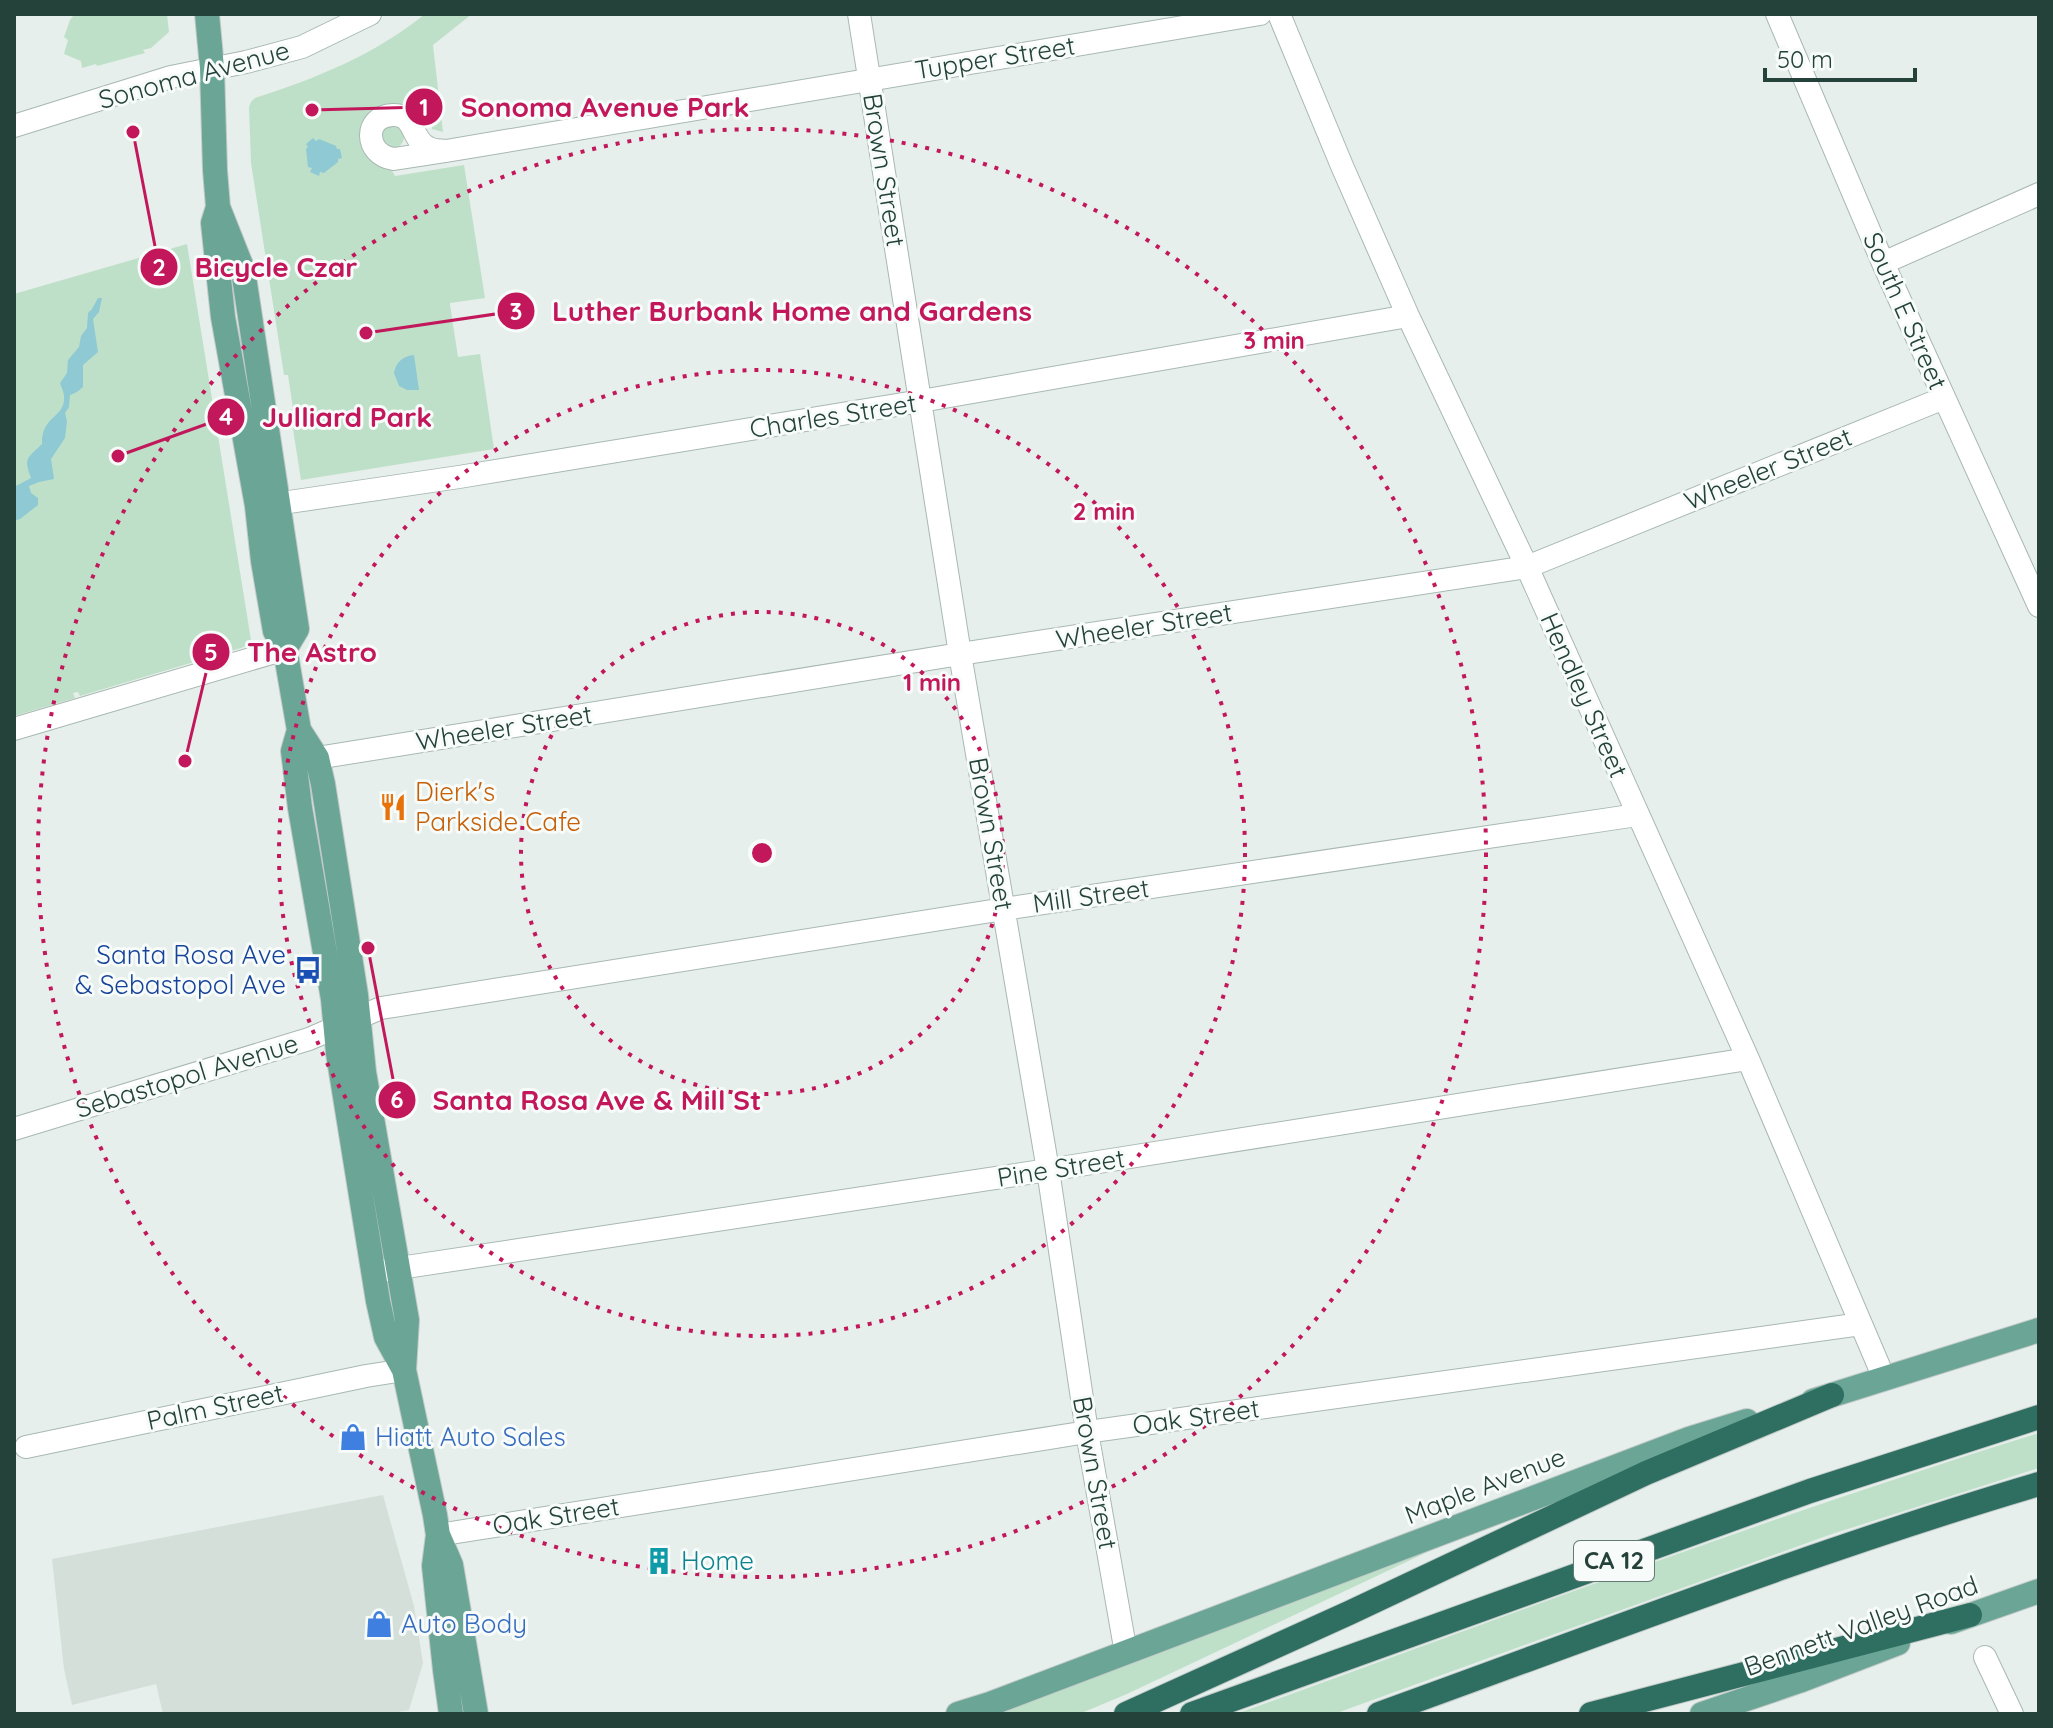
<svg xmlns="http://www.w3.org/2000/svg" width="2053" height="1728" font-family="Quicksand,sans-serif">
	<rect width="100%" height="100%" fill="#e6efeb"/>
	<path fill="#d4dfda" d="M383,1495L414,1606L423,1663L409,1710L387,1714H163L156,1684L72,1705L64,1669L52,1559Z"/>
	<path fill="#bfe0c8" d="M72,14H167L169,32L151,48L143,50L145,53L97,66L96,64L82,68L81,61L64,54L68,40L64,37L70,20L73,16Z
		M425,14H472L433,45L443,132L432,129V126L437,124L435,117L420,119L415,113L360,137C362,155 373,166 391,169L395,176L464,165L485,298L450,303V305L458,357L480,354L494,449L301,480L290,410L293,409L288,375H284L251,163L249,107L251,102L255,98C315,79 376,54 425,14Z
		M382 137a11 11 0 1 1 22 0a11 11 0 1 1-22 0Z
		M187,244L251,640L246,642V646L241,648L80,696L78,692L73,693L75,698L14,716V294Z
		M2039,1433V1468L1829,1535L1334,1714H1236C1503,1617 1768,1517 2039,1433Z
		M1514,1511L1127,1694L1079,1714H996L1033,1701L1304,1592Z"/>
	<path fill="#8ec9d4" d="M313,138L316,141L319,139L336,146L337,149H340L342,158L338,159V162L324,173L320,172L319,176L310,172L312,168L308,167L306,149L308,147L306,144Z
		M98,298H102L99,312L93,319L98,352L83,365V387L77,392L70,395L69,407L65,413L67,421L65,438L51,459L54,479L39,482L29,486L31,493L38,498V505L20,519L14,521V487L31,478C23,457 28,458 42,444C41,415 66,418 64,396C64,392 61,387 60,383L67,373L68,360L79,347L81,336L87,328L88,313L92,309Z
		M414,355L419,390H407L399,386L394,373C396,362 403,356 414,355Z"/>
	<g fill="none" stroke-linecap="round" stroke-linejoin="round">
		<g stroke="#a8b8b2" stroke-width="24">
			<path id="minor" d="M859,14L960,654L1048,1170L1087,1432L1126,1653
				M1279,14L1342,166L1408,316L1527,567L1748,1059L1884,1378
				M1777,14L1883,263L2039,606
				M14,126L171,77L246,62L302,47L370,14
				M446,151C439,150 433,151 427,147C411,139 415,114 393,115C363,116 364,155 394,159L446,151L1260,14
				M1883,263L2039,194
				M262,506L459,477L921,401L1408,316
				M14,729L285,649
				M317,758L960,654L1527,567L1944,398
				M14,1129L309,1039L381,1008L1004,909L1637,815
				M373,1272L1048,1170L1748,1059
				M26,1447L366,1376L404,1370
				M438,1535L1087,1432L1861,1324
				M1985,1657L2012,1714"/>
		</g>
		<g stroke="#c2cac8" stroke-width="26">
			<path id="major" d="M207,14L212,68L215,170L218,207L243,270L297,629L285,649
				M218,207L213,223L223,317L257,506L263,561L275,631L285,649L299,730L317,758L323,784L356,995L364,1072L407,1320L404,1370L435,1515L438,1535L434,1566L445,1670L451,1714
				M299,730L293,751L300,808L333,999L338,1053L378,1301L386,1337L404,1370
				M1813,1401L2039,1330
				M439,1537L451,1565L476,1714
				M1951,1622L2039,1591
				M958,1714L990,1704L1689,1439L1747,1421
				M1702,1714L1799,1681L1898,1643"/>
		</g>
		<g stroke="#c2cac8" stroke-width="26">
			<path id="highway" d="M1126,1714L1349,1613L1646,1473L1832,1395
				M1192,1714L1810,1491L2039,1417
				M1379,1714C1598,1635 1816,1550 2039,1484
				M1591,1714L1970,1615"/>
		</g>
		<use href="#minor" stroke="#fff" stroke-width="22"/>
		<use href="#major" stroke="#6aa596" stroke-width="24"/>
		<use href="#highway" stroke="#2f6f62" stroke-width="24"/>
	</g>
	<g fill="none" stroke="#c2185b" stroke-width="4" stroke-dasharray="4 8">
		<circle cx="762" cy="853" r="241"/>
		<circle cx="762" cy="853" r="483"/>
		<circle cx="762" cy="853" r="724"/>
	</g>
	<defs>
		<g id="restaurant-bare" transform="scale(2.16)"><path d="M-5-6h1v4h1v-4h1v4h1v-4h1v5L-1.5 .5V6h-2V.5L-5-1ZM5-6V6H3V1.5H1.5Q1.5-4 5-6Z" fill="#e8710a" stroke="#f7fbf9" stroke-width="2.5" paint-order="stroke"/></g>
		<g id="bus-bare" transform="scale(2.16)"><path d="M-5-6H5V4H4V6H2V4H-2V6H-4V4H-5ZM-3.5-4V0h7V-4ZM-3.5 1.2v1.5H-2V1.2ZM2 1.2v1.5H3.5V1.2Z" fill="#1a4fb4" stroke="#f7fbf9" stroke-width="2.5" paint-order="stroke"/></g>
		<g id="shop-bare" transform="scale(2.16)"><path d="M-5-2.5h2.3a2.7 3.5 0 0 1 5.4 0H5L5.5 6h-11ZM-1.5-2.5h3a1.5 2.3 0 0 0-3 0Z" fill="#3f7fe0" stroke="#f7fbf9" stroke-width="2.5" paint-order="stroke"/></g>
		<g id="building-bare" transform="scale(2.16)"><path d="M-4-6H4V6H1V3H-1V6H-4ZM-2.5-4.3h1.7v1.8h-1.7ZM.8-4.3h1.7v1.8H.8ZM-2.5-1h1.7V.8h-1.7ZM.8-1h1.7V.8H.8Z" fill="#0f9aa8" stroke="#f7fbf9" stroke-width="2.5" paint-order="stroke"/></g>
	</defs>
	<g fill-rule="evenodd">
		<use href="#restaurant-bare" x="393" y="807"/>
		<use href="#bus-bare" x="308" y="970"/>
		<use href="#shop-bare" x="353" y="1437"/>
		<use href="#building-bare" x="659" y="1561"/>
		<use href="#shop-bare" x="379" y="1624"/>
	</g>
	<g text-anchor="middle" stroke-width="6" stroke-linejoin="round" paint-order="stroke">
		<rect fill="#f7fbf9" stroke="#637a73" stroke-width="2" x="1574" y="1541" width="80" height="40" rx="6"/>
		<g font-size="24" font-weight="bold" fill="#24423a">
			<text x="1614" y="1569">CA 12</text>
		</g>
		<g font-size="26" fill="#24423a" stroke="#f7fbf9">
			<text transform="translate(995 58) rotate(-9)" y="9">Tupper Street</text>
			<text transform="translate(194 75) rotate(-15)" y="9">Sonoma Avenue</text>
			<text transform="translate(884 170) rotate(81)" y="9">Brown Street</text>
			<text transform="translate(1905 311) rotate(66)" y="9">South E Street</text>
			<text transform="translate(833 416) rotate(-9)" y="9">Charles Street</text>
			<text transform="translate(1768 469) rotate(-22)" y="9">Wheeler Street</text>
			<text transform="translate(1144 626) rotate(-9)" y="9">Wheeler Street</text>
			<text transform="translate(1584 695) rotate(66)" y="9">Hendley Street</text>
			<text transform="translate(504 728) rotate(-9)" y="9">Wheeler Street</text>
			<text transform="translate(991 834) rotate(80)" y="9">Brown Street</text>
			<text transform="translate(1091 896) rotate(-8)" y="9">Mill Street</text>
			<text transform="translate(187 1076) rotate(-17)" y="9">Sebastopol Avenue</text>
			<text transform="translate(1061 1168) rotate(-9)" y="9">Pine Street</text>
			<text transform="translate(215 1407) rotate(-12)" y="9">Palm Street</text>
			<text transform="translate(1196 1417) rotate(-8)" y="9">Oak Street</text>
			<text transform="translate(1095 1473) rotate(80)" y="9">Brown Street</text>
			<text transform="translate(1485 1486) rotate(-21)" y="9">Maple Avenue</text>
			<text transform="translate(556 1516) rotate(-9)" y="9">Oak Street</text>
			<text transform="translate(1861 1626) rotate(-20)" y="9">Bennett Valley Road</text>
		</g>
		<g font-size="26" fill="#c56008" stroke="#f7fbf9" text-anchor="start">
			<text x="415" y="801">Dierk's<tspan x="415" dy="30">Parkside Cafe</tspan></text>
		</g>
		<g font-size="26" fill="#164399" stroke="#f7fbf9" text-anchor="end">
			<text x="286" y="964">Santa Rosa Ave<tspan x="286" dy="30">&amp; Sebastopol Ave</tspan></text>
		</g>
		<g font-size="26" fill="#366cbe" stroke="#f7fbf9" text-anchor="start">
			<text x="375" y="1446">Hiatt Auto Sales</text>
			<text x="401" y="1633">Auto Body</text>
		</g>
		<g font-size="26" fill="#0d838f" stroke="#f7fbf9" text-anchor="start">
			<text x="681" y="1570">Home</text>
		</g>
	</g>
	<circle cx="762" cy="853" r="12" fill="#c2185b" stroke="#f7fbf9" stroke-width="4"/>
	<g font-size="24" text-anchor="middle" font-weight="bold" fill="#c2185b" stroke="#f7fbf9" stroke-width="6" stroke-linejoin="round" paint-order="stroke">
		<text x="1274" y="349">3 min</text>
		<text x="1104" y="520">2 min</text>
		<text x="932" y="691">1 min</text>
	</g>
	<path fill="none" stroke="#c2185b" stroke-width="3" d="M312 110L424 107M133 132L159 267M366 333L516 311M118 456L226 417M185 761L211 652M368 948L397 1100"/>
	<g fill="#c2185b" stroke="#f7fbf9" stroke-width="3">
		<circle cx="312" cy="110" r="8"/>
		<circle cx="133" cy="132" r="8"/>
		<circle cx="366" cy="333" r="8"/>
		<circle cx="118" cy="456" r="8"/>
		<circle cx="185" cy="761" r="8"/>
		<circle cx="368" cy="948" r="8"/>
		<circle cx="424" cy="107" r="20"/>
		<circle cx="159" cy="267" r="20"/>
		<circle cx="516" cy="311" r="20"/>
		<circle cx="226" cy="417" r="20"/>
		<circle cx="211" cy="652" r="20"/>
		<circle cx="397" cy="1100" r="20"/>
	</g>
	<g font-size="24" text-anchor="middle" font-weight="bold" fill="#fff">
		<text x="424" y="116">1</text>
		<text x="159" y="276">2</text>
		<text x="516" y="320">3</text>
		<text x="226" y="425">4</text>
		<text x="211" y="661">5</text>
		<text x="397" y="1108">6</text>
	</g>
	<g font-size="28" text-anchor="middle" font-weight="bold" fill="#c2185b" stroke="#f7fbf9" stroke-width="6" stroke-linejoin="round" paint-order="stroke">
		<text x="605" y="117">Sonoma Avenue Park</text>
		<text x="276" y="277">Bicycle Czar</text>
		<text x="792" y="321">Luther Burbank Home and Gardens</text>
		<text x="347" y="427">Julliard Park</text>
		<text x="312" y="662">The Astro</text>
		<text x="597" y="1110">Santa Rosa Ave &amp; Mill St</text>
	</g>
	<rect width="2053" height="1728" fill="none" stroke="#24423a" stroke-width="32"/>
	<path d="M1765 68v12h150v-12" fill="none" stroke="#24423a" stroke-width="4"/>
	<text x="1777" y="68" font-size="24" fill="#24423a" stroke="#f7fbf9" stroke-width="6" paint-order="stroke">50 m</text>
</svg>
